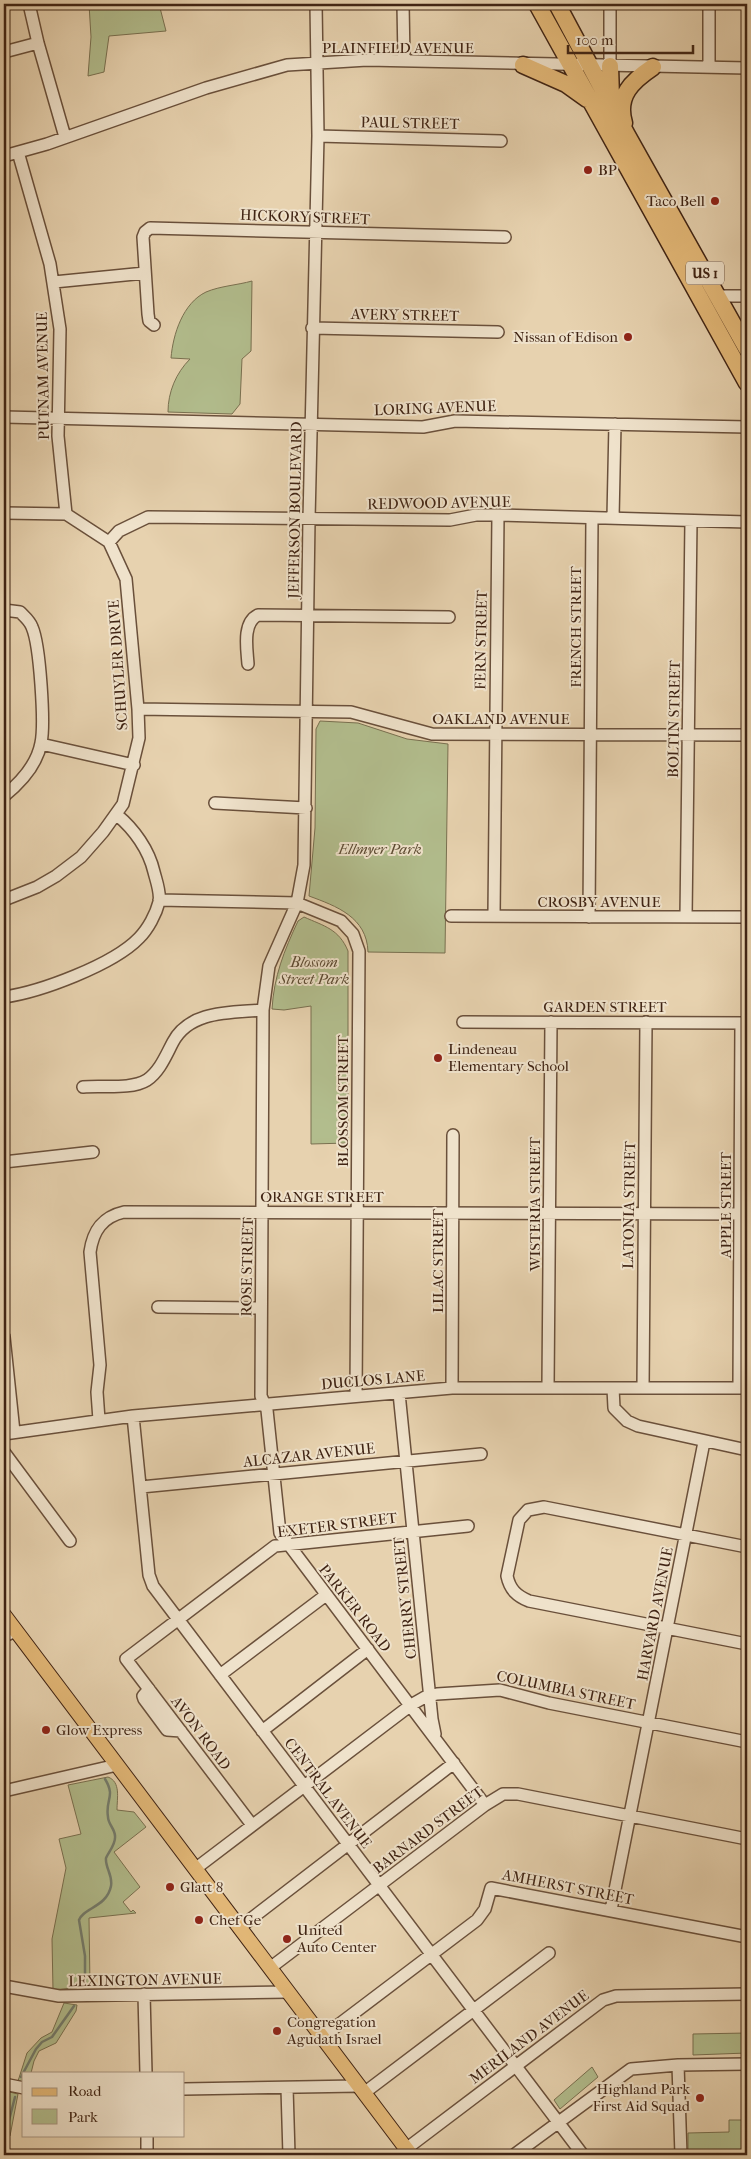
<svg xmlns="http://www.w3.org/2000/svg" width="751" height="2159" font-family="'IM FELL French Canon',serif">
	<rect width="100%" height="100%" fill="#e7d2af"/>
	<filter id="stains"><feTurbulence type="fractalNoise" baseFrequency=".004" numOctaves="4"/><feColorMatrix values="0 0 0 0 .2 0 0 0 0 .09 0 0 0 0 .02 0 0 0 .5 -.17"/></filter>
	<radialGradient id="worn" r=".72"><stop offset=".6" stop-color="#630" stop-opacity="0"/><stop offset="1" stop-color="#630" stop-opacity=".3"/></radialGradient>
	<path fill="#b2bd8d" stroke="#797050" d="M89,4H159L166,31L109,36L104,72L88,76L91,37Z
		M252,281L251,351L242,359L240,404L232,414L168,412C168,392 176,373 190,359L171,358C173,334 183,303 206,292C220,286 238,285 252,281Z
		M320,721L358,723L407,739L448,744L445,953L368,952C367,917 336,906 309,896L315,828L316,729Z
		M304,917C324,926 339,929 348,951V1143L311,1144V1006L284,1010L272,1009C274,976 284,951 298,921Z
		M108,1777C121,1782 117,1798 117,1810L134,1812L146,1827L114,1852L140,1887L123,1902L131,1912L133,1910L136,1913L89,1918L90,1986L53,1990L52,1939L66,1868L59,1839L81,1834L68,1785Z
		M64,2003L77,2005L76,2011L56,2043L39,2051L34,2061L31,2073H24V2082L18,2081L27,2053L41,2038L52,2032Z
		M747,2033V2053L693,2055V2034Z
		M592,2067L598,2077L560,2109L554,2100Z
		M5,2091L18,2094L10,2136L4,2141Z
		M729,2120H747V2155H688V2133L729,2132Z"/>
	<g fill="none" stroke-linecap="round" stroke-linejoin="round">
		<path stroke="#747d6e" stroke-width="2.5" d="M85,1984V1956L79,1920C83,1908 107,1907 111,1886C113,1875 105,1868 106,1858C109,1851 116,1844 115,1836C115,1829 108,1824 108,1817C105,1799 116,1797 105,1779
			M21,2077L36,2049L42,2042L52,2037L74,2006
			M4,2135L7,2128L15,2097"/>
		<g stroke="#6a503b" stroke-width="14">
			<path id="minor" d="M29,4L38,43L65,137
				M316,4L318,136L309,519L304,865L297,903L269,966L263,1010L261,1396L267,1410L280,1533L485,1805
				M403,4L404,60
				M709,4V67
				M4,52L38,43
				M610,66V4
				M318,136L501,141
				M18,152L50,264L60,329L58,436L66,514
				M4,156L47,144L206,88L287,65L367,60L747,68
				M54,282L145,273
				M718,296H747
				M154,325L149,321L148,314L143,237L145,232L150,228L505,237
				M312,328L498,332
				M4,417L423,427L455,421L747,427
				M4,513L66,514L109,542L126,579L138,709L139,738L123,804L103,832L81,857L56,876L37,887L4,900
				M613,518L615,424
				M109,542L119,531L148,517L450,520L476,515H498L747,522
				M4,610L20,612C25,617 30,621 32,627C40,645 45,724 41,743C37,765 20,783 4,796
				M248,664C247,649 242,623 258,615L449,617
				M138,709L351,712L432,734L747,735
				M41,744L134,765
				M215,803L306,808
				M159,900L297,903L341,921L353,934L359,951L356,1396
				M451,916L747,917
				M494,916L498,515
				M589,917L592,518
				M686,917L691,521
				M4,997C40,992 113,965 139,938C148,929 156,914 159,902C161,893 156,880 154,872C149,850 134,829 117,815
				M463,1022L747,1023
				M83,1087C101,1085 131,1090 147,1080C160,1071 166,1055 173,1042C190,1010 231,1013 263,1010
				M4,1162L93,1152
				M158,1307L261,1308
				M4,1337L14,1432
				M548,1387L551,1022
				M452,1388L453,1135
				M613,1388L614,1408L627,1421L638,1426L747,1450
				M643,1388L646,1022
				M739,1388L741,1023
				M399,1393L432,1719L435,1734
				M133,1416L149,1575L153,1586L583,2155
				M99,1420L97,1392L100,1365L90,1252C93,1231 102,1217 124,1212L747,1214
				M4,1434L133,1416L452,1388H747
				M4,1452L70,1541
				M141,1487L481,1454
				M747,1547L544,1507L528,1510L519,1520L507,1576C510,1590 517,1596 529,1601L747,1644
				M4,1636L16,1631
				M220,1675L326,1595
				M149,1689L143,1696L144,1699L167,1730L181,1731
				M262,1731L368,1649
				M4,1791L117,1765
				M252,1825L126,1659L275,1546L468,1526
				M195,1869L411,1705L425,1697L437,1694L500,1690L549,1703L747,1742
				M611,1910L704,1442
				M239,1928L454,1763
				M270,1968L485,1805L503,1794H518L747,1839
				M4,1986L59,1996L288,1992
				M144,1994L146,2073
				M321,2038L477,1920L485,1909L491,1888L747,1937
				M678,2065L681,2155
				M4,2084L24,2088
				M287,2088L289,2155
				M184,2089L358,2086
				M364,2093L549,1953
				M147,2135V2155
				M406,2149L603,2000L616,1996L747,1994
				M514,2155L631,2069L678,2065L747,2064"/>
		</g>
		<g stroke="#402414" stroke-width="16">
			<path id="major" d="M4,1615L411,2155"/>
		</g>
		<g stroke="#402414" stroke-width="19">
			<path id="highway" d="M537,4L747,383
				M557,4L627,135L747,349
				M523,65L566,84L587,99
				M610,66L611,97
				M624,123C616,96 632,81 653,67"/>
		</g>
		<use href="#minor" stroke="#efe2cb" stroke-width="11"/>
		<use href="#major" stroke="#e4b978" stroke-width="14"/>
		<use href="#highway" stroke="#e4b978" stroke-width="16"/>
	</g>
	<g fill="#8f2418" stroke="#efe2cb" stroke-width="2">
		<circle cx="588" cy="170" r="5"/>
		<circle cx="715" cy="201" r="5"/>
		<circle cx="628" cy="337" r="5"/>
		<circle cx="438" cy="1058" r="5"/>
		<circle cx="46" cy="1730" r="5"/>
		<circle cx="170" cy="1887" r="5"/>
		<circle cx="199" cy="1920" r="5"/>
		<circle cx="287" cy="1939" r="5"/>
		<circle cx="277" cy="2031" r="5"/>
		<circle cx="700" cy="2098" r="5"/>
	</g>
	<g text-anchor="middle" stroke-width="4" stroke-linejoin="round" paint-order="stroke">
		<rect fill="#efe2cb" stroke="#745d4b" stroke-width="1" x="686" y="261.5" width="38" height="23" rx="4"/>
		<g font-size="14" font-weight="bold" fill="#402414">
			<text x="705" y="278">US 1</text>
		</g>
		<g font-size="15" fill="#402414" stroke="#efe2cb">
			<text x="398" y="53">PLAINFIELD AVENUE</text>
			<text transform="translate(410 123) rotate(1)" y="5">PAUL STREET</text>
			<text transform="translate(305 217) rotate(2)" y="5">HICKORY STREET</text>
			<text transform="translate(405 315) rotate(1)" y="5">AVERY STREET</text>
			<text transform="translate(43 376) rotate(-91)" y="5">PUTNAM AVENUE</text>
			<text transform="translate(435 408) rotate(-2)" y="5">LORING AVENUE</text>
			<text transform="translate(439 503) rotate(-1)" y="5">REDWOOD AVENUE</text>
			<text transform="translate(295 510) rotate(-89)" y="5">JEFFERSON BOULEVARD</text>
			<text transform="translate(576 627) rotate(-90)" y="5">FRENCH STREET</text>
			<text transform="translate(481 640) rotate(-89)" y="5">FERN STREET</text>
			<text transform="translate(118 665) rotate(-94)" y="5">SCHUYLER DRIVE</text>
			<text x="501" y="724">OAKLAND AVENUE</text>
			<text transform="translate(674 719) rotate(-89)" y="5">BOLTIN STREET</text>
			<text x="599" y="907">CROSBY AVENUE</text>
			<text x="605" y="1012">GARDEN STREET</text>
			<text transform="translate(343 1101) rotate(-90)" y="5">BLOSSOM STREET</text>
			<text x="322" y="1202">ORANGE STREET</text>
			<text transform="translate(535 1204) rotate(-90)" y="5">WISTERIA STREET</text>
			<text transform="translate(629 1205) rotate(-89)" y="5">LATONIA STREET</text>
			<text transform="translate(726 1205) rotate(-90)" y="5">APPLE STREET</text>
			<text transform="translate(438 1261) rotate(-90)" y="5">LILAC STREET</text>
			<text transform="translate(247 1267) rotate(-89)" y="5">ROSE STREET</text>
			<text transform="translate(373 1380) rotate(-5)" y="5">DUCLOS LANE</text>
			<text transform="translate(309 1455) rotate(-6)" y="5">ALCAZAR AVENUE</text>
			<text transform="translate(337 1525) rotate(-7)" y="5">EXETER STREET</text>
			<text transform="translate(405 1598) rotate(-96)" y="5">CHERRY STREET</text>
			<text transform="translate(355 1608) rotate(52)" y="5">PARKER ROAD</text>
			<text transform="translate(655 1614) rotate(-79)" y="5">HARVARD AVENUE</text>
			<text transform="translate(566 1690) rotate(12)" y="5">COLUMBIA STREET</text>
			<text transform="translate(201 1733) rotate(53)" y="5">AVON ROAD</text>
			<text transform="translate(328 1793) rotate(53)" y="5">CENTRAL AVENUE</text>
			<text transform="translate(428 1830) rotate(-37)" y="5">BARNARD STREET</text>
			<text transform="translate(568 1887) rotate(11)" y="5">AMHERST STREET</text>
			<text transform="translate(145 1980) rotate(-1)" y="5">LEXINGTON AVENUE</text>
			<text transform="translate(529 2037) rotate(-37)" y="5">MERILAND AVENUE</text>
		</g>
		<g font-size="15" fill="#402414" stroke="#efe2cb" text-anchor="start">
			<text x="598" y="175">BP</text>
			<text x="705" y="206" text-anchor="end">Taco Bell</text>
			<text x="618" y="342" text-anchor="end">Nissan of Edison</text>
			<text x="448" y="1054">Lindeneau<tspan x="448" dy="17">Elementary School</tspan></text>
			<text x="56" y="1735">Glow Express</text>
			<text x="180" y="1892">Glatt 8</text>
			<text x="209" y="1925">Chef Ge</text>
			<text x="297" y="1935">United<tspan x="297" dy="17">Auto Center</tspan></text>
			<text x="287" y="2027">Congregation<tspan x="287" dy="17">Agudath Israel</tspan></text>
			<text x="690" y="2094" text-anchor="end">Highland Park<tspan x="690" dy="17">First Aid Squad</tspan></text>
		</g>
		<g font-size="15" font-style="italic" fill="#5c4a32" stroke="#efe2cb">
			<text x="380" y="854">Ellmyer Park</text>
			<text x="314" y="967">Blossom<tspan x="314" dy="17">Street Park</tspan></text>
		</g>
	</g>
	<rect width="751" height="2159" fill="none" stroke="#e7d2af" stroke-width="20"/>
	<rect x="5" y="5" width="741" height="2149" fill="none" stroke="#402414" stroke-width="2.5"/>
	<rect x="10" y="10" width="731" height="2139" fill="none" stroke="#402414"/>
	<rect x="22" y="2072" width="162" height="65" fill="#efe2cb" stroke="#a99682"/>
	<rect x="32" y="2088" width="25" height="8" fill="#e4b978" stroke="#a99682"/>
	<text x="68" y="2096" font-size="15" fill="#402414">Road</text>
	<rect x="32" y="2109" width="25" height="15" fill="#b2bd8d" stroke="#a99682"/>
	<text x="68" y="2122" font-size="15" fill="#402414">Park</text>
	<path d="M568 45v8h125v-8" fill="none" stroke="#402414" stroke-width="2.5"/>
	<text x="576" y="45" font-size="15" fill="#402414" stroke="#efe2cb" stroke-width="4" paint-order="stroke">100 m</text>
	<rect width="100%" height="100%" filter="url(#stains)"/>
	<rect width="100%" height="100%" fill="url(#worn)"/>
</svg>
